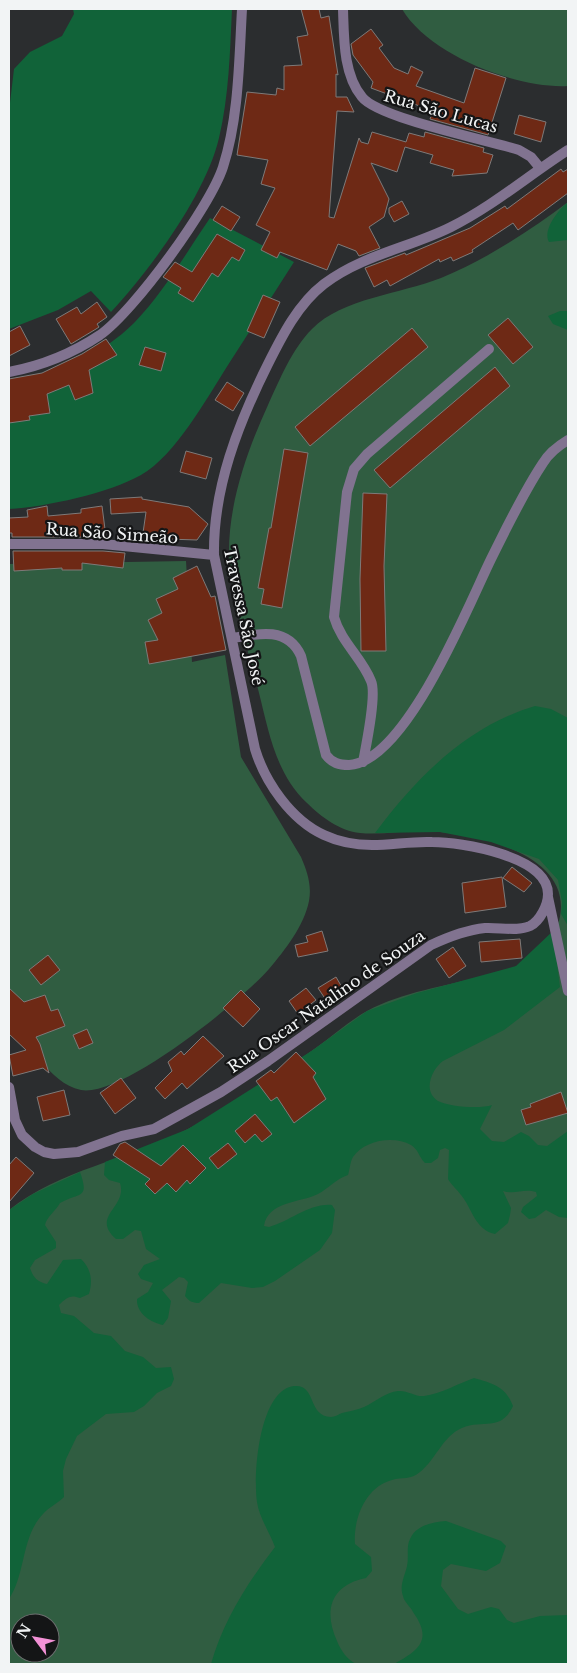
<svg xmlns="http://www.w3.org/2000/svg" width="577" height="1673" font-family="'Libre Baskerville',serif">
	<rect width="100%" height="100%" fill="#2b2d2f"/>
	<path fill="#305d41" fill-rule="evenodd" d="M402,9H568V86C517,89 429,55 402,9Z
		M568,202V1664H9V1210C60,1170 126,1160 184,1131C230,1108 275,1077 317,1047C333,1036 349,1021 367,1011C402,992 446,986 484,976C495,973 507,971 517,966C532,957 552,937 559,921C577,851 466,831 421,831C401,831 380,835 360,833C340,831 321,817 307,803C276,774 269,733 259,693C249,653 231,597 229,556C228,504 247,451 268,405C280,379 292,349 312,329C342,298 401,294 441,278C487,259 528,232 568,202ZM20,1623H50V1653H20Z
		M186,561L192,662L225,655L241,757L301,857C307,871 312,885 309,901C304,926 285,950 269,969C242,1000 122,1098 81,1090C47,1082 33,1044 9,1021V564Z"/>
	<path fill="#116339" d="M73,9H232C230,52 229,96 219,138C206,194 150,270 111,312L91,291L58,310L9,329V111L14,69L30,52L62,36L74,14Z
		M568,202V240L549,242C542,230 559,209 568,202Z
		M210,218L294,262C272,296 250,331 228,365C207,398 175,456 141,475C109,493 46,507 9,509V393C49,381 104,353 134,323C164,292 186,253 210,218Z
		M560,311H568V330L553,324L548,316Z
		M535,706L551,709L568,718V926L561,914L562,902L558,880L539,859L491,842L440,832L375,833C417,777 467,726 535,706Z
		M553,931L560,987L504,1030L443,1061C432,1069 422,1091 438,1101C449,1107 481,1109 492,1105L480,1129L492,1141L504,1142L521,1132L529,1136L538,1145L547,1146L568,1131V1218L559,1217L546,1210L535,1218L529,1219L521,1212L523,1207L537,1196L536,1192C524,1188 515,1195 503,1191L511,1208L510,1215L508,1223L495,1234C475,1230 472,1208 461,1195C457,1189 452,1186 448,1179L449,1150L445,1148L440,1150L438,1158L431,1163H425C419,1157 418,1149 411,1145C394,1135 364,1140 353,1157C350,1162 350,1169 348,1175C336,1179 329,1188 318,1194C300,1203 268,1201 264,1226L269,1227C289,1222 309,1203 332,1205L335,1210L332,1233L320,1250L275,1281L263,1287L252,1288L221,1283L199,1303C192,1303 189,1301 185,1296L188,1282L184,1278L179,1277L162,1290L171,1301L168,1318L163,1325C151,1323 136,1313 137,1299L148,1292L153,1283L141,1279L138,1274L144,1265L160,1259L146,1249L141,1231L135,1230L123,1239H116C90,1216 128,1207 120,1183L109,1180L104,1175L105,1162L188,1129L313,1050L367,1011L417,993L516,966Z
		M80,1172C90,1200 79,1192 60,1203C56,1211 47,1216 45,1225L56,1242V1248L35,1260L30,1268C33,1277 37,1282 47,1284L63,1260L81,1259C91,1269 93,1280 89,1294L80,1298C70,1294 66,1298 59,1305L61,1313L74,1316L94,1333L111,1336L125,1351L143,1357L156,1368L171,1367L174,1379L171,1386L157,1393L144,1406L134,1412L106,1414L77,1436L66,1459L63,1471L64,1497C58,1503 49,1507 43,1514C21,1537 26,1574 9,1599V1210L33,1194Z
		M474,1378C494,1384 505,1386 513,1406C500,1434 481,1417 458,1430C442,1439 435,1460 420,1472C411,1480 402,1477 392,1480C365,1487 353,1520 355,1544L371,1557L372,1571L366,1578C331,1585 323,1610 337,1641C341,1651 347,1659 356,1664H211C223,1621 248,1582 275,1547C270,1533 259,1517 257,1502C253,1475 259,1390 294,1386C317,1384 307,1416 331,1417C335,1417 339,1414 342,1413C349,1411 357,1410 364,1407C375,1402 386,1392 398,1391C407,1390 416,1397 424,1396C441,1394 459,1383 474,1378Z
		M446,1521L501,1541L506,1546L500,1563L486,1571L451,1564L443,1570L441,1586L458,1609L468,1614L491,1607L499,1609L507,1620L514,1623L540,1616L568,1615V1664H394C419,1650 433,1640 413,1612C410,1606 404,1602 403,1596C399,1585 405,1576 407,1566C409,1557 406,1547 410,1539C416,1525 433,1522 446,1521Z"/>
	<path fill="#6e2915" stroke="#7e7a79" d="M301,9H319L321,18L329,16L338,75L336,74V97H347L354,112L337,111L329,217L334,218L359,138L361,142L368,144L372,132L406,142L409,133L424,137L425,132L484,148L483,152L493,155L487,173L452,176L454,170L430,163L433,155L405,147L397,172L371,163L389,199L384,217L369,227L380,248L359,256L356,251L338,244L327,270L280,252L277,258L261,250L270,232L256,225L275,188L261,184L268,160L237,155L247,92L276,95L277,88L284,90V66L302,65L297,37L308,35Z
		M371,29L383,45L379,48L394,68L408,74L411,66L423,72L416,86L464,103L475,68L506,78L488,135L430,119L433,111L371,88L373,82L353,55L351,44Z
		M519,115L546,122L541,142L514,134Z
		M561,169L563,172L568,169V193L518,230L513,223L472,250L473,252L453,261L451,257L440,262L439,259L390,286L387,280L374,287L365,268L405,253L406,255L470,228L505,206L507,209Z
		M402,201L409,214L394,222L389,213V208Z
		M222,206L240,217L231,231L213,220Z
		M217,234L245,250L239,261L232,257L218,277L212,273L193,302L178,293L181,288L163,277L175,262L192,272Z
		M263,295L280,302L264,338L247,331Z
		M97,302L107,317L97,324L99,327L96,329L71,344L56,319L77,307L81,314Z
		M508,318L533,347L513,364L488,335Z
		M20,326L30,345L9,356V332Z
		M412,328L428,347L310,446L295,427Z
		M106,339L117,355L89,370L93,393L75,400L69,385L47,394L50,413L29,416L30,420L9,423V379L42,373L82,354Z
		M145,347L166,353L161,371L139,365Z
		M495,367L510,386L390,488L374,470Z
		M227,382L244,393L233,411L215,400Z
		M284,449L308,453L282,608L261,604L264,589L258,588L269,528H271Z
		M186,451L212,458L206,479L180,472Z
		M363,493L387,494L384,566L386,651H361L360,579Z
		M142,497V499L189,507L208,524L197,540L167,539L143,533L146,512L111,514L110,499Z
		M47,506L48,516L81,513V509L102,506L106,537H12V533H9V518L28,517L27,510Z
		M13,551H103L125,553L123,568L82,563V570H62V568L14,571Z
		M197,566L211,597L215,596L226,650L149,664L145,642L158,640L148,620L162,613L156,599L178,589L173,578Z
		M512,867L532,883L524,892L503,878Z
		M502,877L506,907L465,913L462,883Z
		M322,931L328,951L298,957L295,945L308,942L306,936Z
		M520,939L522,958L481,962L479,942Z
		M453,947L466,966L449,978L436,959Z
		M48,955L60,970L41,985L29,970Z
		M336,977L343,989L326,1000L318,988Z
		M9,988L24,1002L45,995L51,1011L58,1009L65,1026L36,1037L40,1044L49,1073L43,1068L13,1076L9,1055L26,1050L9,1034Z
		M306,988L316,1000L298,1014L289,1001Z
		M241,990L260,1009L243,1027L223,1008Z
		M87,1029L93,1043L79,1049L73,1035Z
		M203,1036L224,1056L187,1089L182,1083L165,1099L155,1088L172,1071L168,1062L181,1051L184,1055Z
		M296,1052L316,1073L313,1077L326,1099L294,1123L277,1097L271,1101L256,1081L271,1070L274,1073Z
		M121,1078L136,1098L115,1114L100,1093Z
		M64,1090L70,1115L43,1121L37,1097Z
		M561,1092L568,1113L526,1125L521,1110L531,1107L530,1104Z
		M255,1114L272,1134L262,1142L255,1134L245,1143L235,1131Z
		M125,1142L161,1166L183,1145L206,1168L190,1184L187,1180L176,1192L167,1183L155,1194L145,1184L150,1179L113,1155L120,1144Z
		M228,1143L237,1154L218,1169L209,1158Z
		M16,1157L34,1173L9,1202V1165Z"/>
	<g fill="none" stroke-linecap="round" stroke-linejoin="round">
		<path stroke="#817390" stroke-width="10" d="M343,9C344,37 343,74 362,97C378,118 487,140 519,150L531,157L540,168
			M9,372C41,366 73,353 100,335C134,311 210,207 223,167C239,117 239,61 242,9
			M9,544H103L214,555
			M233,638C259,633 288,627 301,656L326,755C332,763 339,765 349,765C406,762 468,606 491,559C507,527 523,493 543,463C549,453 558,446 568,440
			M363,762C366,746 377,694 371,681C362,658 341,642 334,617L347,492L354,469L367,454L489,349
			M548,897L568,991
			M9,1087L15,1120L22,1135L35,1147L44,1152L54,1154L78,1152L122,1136L154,1129L221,1092L268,1061L431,945C448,937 466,930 485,928C499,927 517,932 530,926C540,921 548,905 548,894C548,856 461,842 432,842C412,841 392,845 372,845C356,845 339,842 324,835C291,820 265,782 255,749L214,555C213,488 238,424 268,364C282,336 298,304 324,284C362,255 409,248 451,227C493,206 529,175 568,150"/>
	</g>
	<g text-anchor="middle" stroke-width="4.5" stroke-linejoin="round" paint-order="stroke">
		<g font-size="16" fill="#f2f4f5" stroke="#141516">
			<text transform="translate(441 111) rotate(16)" y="6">Rua São Lucas</text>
			<text transform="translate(112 533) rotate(4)" y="6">Rua São Simeão</text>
			<text transform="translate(244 616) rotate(78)" y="6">Travessa São José</text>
			<text transform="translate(326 1001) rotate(-35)" y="6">Rua Oscar Natalino de Souza</text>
		</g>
	</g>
	<rect width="577" height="1673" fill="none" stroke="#f2f4f5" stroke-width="20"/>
	<g transform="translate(35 1638) rotate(302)"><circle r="24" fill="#141516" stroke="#6d6e6f"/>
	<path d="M0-4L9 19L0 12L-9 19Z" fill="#f391d6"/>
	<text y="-8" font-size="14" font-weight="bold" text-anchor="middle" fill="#f2f4f5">N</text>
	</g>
</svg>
